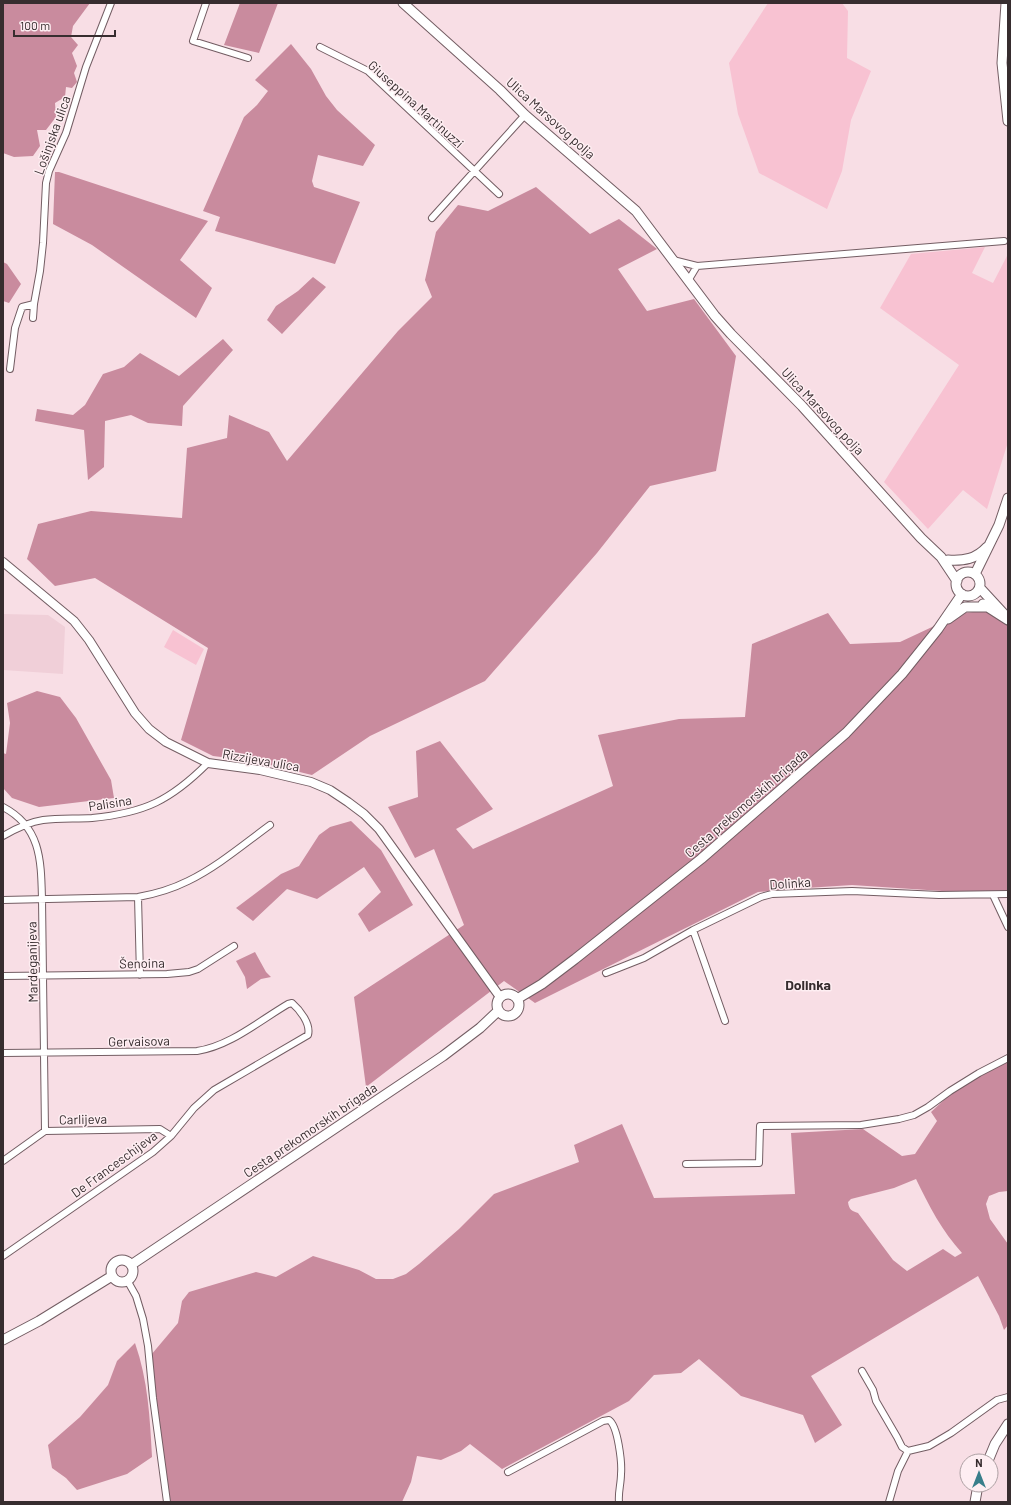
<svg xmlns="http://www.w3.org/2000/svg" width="1011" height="1505" font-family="Barlow,sans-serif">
	<rect width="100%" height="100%" fill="#f8dee5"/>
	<path fill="#f0cfd8" d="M3,614L48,615L65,627L63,674L3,670Z"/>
	<path fill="#f8c2d2" d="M768,3H842L848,11L847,58L871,71L851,120L842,171L827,209L759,173L738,114L729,63Z
		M985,247L972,273L993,283L1008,254V442L987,509L963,490L928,529L884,482L959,365L880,308L911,254Z
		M173,630L204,649L196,665L164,647Z"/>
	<path fill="#c98b9e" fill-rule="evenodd" d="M3,3H90L73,26L71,37L78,45L72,53L77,66L74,73L77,82L72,88L66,87L65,97L55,103L56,117L46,130H37L40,146L33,156L14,157L3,153Z
		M240,3H278L259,53L224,45Z
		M291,44L311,69L326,96L337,110L375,145L363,166L318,155L312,181L314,187L360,202L335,264L215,231L220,217L203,211L244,117L257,105L268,91L255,80Z
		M55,172H59L208,221L180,260L212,288L196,318L92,245L53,224Z
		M536,187L590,234L619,219L657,249L618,269L647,311L694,299L736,356L716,471L650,486L597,553L485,681L370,736L312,775L254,761L213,756L181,740L208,648L95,578L55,586L27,559L38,524L91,511L182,518L187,448L227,438L229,415L269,432L287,461L398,331L432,297L425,280L436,232L458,205L488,211Z
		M3,262L7,264L21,284L9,303L3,301Z
		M313,277L326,287L282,334L267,320L276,306L298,291Z
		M223,339L233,350L183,406L182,426L148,423L131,415L105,421L104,467L88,480L84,430L35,421L37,409L73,415L85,405L103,374L124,367L140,353L179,376Z
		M973,612H993L1008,624V891L957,892L852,885L806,888L758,892L535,1003L504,981L366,1087L354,997L464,925L434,849L415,858L388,807L418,797L416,751L440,741L493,809L456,829L473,849L613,786L598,735L679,719L745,717L752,644L828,613L850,644L900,642L962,613Z
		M37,691L60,697L76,718L111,780L114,798L39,807L12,798L3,788V753L6,754L10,723L7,703Z
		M351,821L381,850L413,905L369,932L358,914L381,892L364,867L317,899L287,889L253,921L236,908L281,874L299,866L319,835L330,827Z
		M255,952L266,972L271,977L261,979L247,989L245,977L236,961Z
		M1008,1061V1191L999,1192L989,1196L986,1204L990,1219L1008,1244V1325L1004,1330L999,1316L978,1276L811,1376L842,1425L815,1443L803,1415L741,1396L699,1359L681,1373L654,1375L629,1401L502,1469L470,1444L461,1451L441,1460L417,1456L411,1482L402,1502H170L166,1474L151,1355L178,1323L182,1301L189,1292L256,1272L276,1277L313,1256L359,1270L376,1279H393L406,1274L419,1264L459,1229L494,1194L579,1162L574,1145L622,1124L654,1198L795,1194L791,1133L863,1129L902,1156L915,1154L937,1121L931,1112L958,1087ZM916,1179C929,1206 942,1231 962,1253L955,1257L943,1249L907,1271L893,1260L858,1213C852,1211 849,1210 848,1202L851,1199L894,1188Z
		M135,1343C148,1380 150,1418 152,1457L127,1474L77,1490L66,1478L52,1468L48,1445L80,1417L108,1385L117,1361Z"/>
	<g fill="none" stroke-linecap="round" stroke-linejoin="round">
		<g stroke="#735d63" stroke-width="8">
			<path id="minor" d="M206,3L193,41L248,58
				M320,47L368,71L499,194
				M432,218L525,115
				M673,260L697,266
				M688,281L697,266L1004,241
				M33,318L34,304L40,271L43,243L46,183L49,171L66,133L86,67L111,3
				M10,369L15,328L22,307L34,304
				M3,807C41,827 41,860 42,899L45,1131
				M3,836C15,829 29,822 43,820C59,818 76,819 92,818C145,813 171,800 208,763
				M993,895L1008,927
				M138,897L140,975
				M3,900L138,897C155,894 172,889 188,881C217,867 244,844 270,825
				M693,930L725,1021
				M606,973L644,958L693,930L761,897L772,894L852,891L939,895L1008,894
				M3,976L167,974L189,972L198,969L234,946
				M3,1053L197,1051C230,1046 259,1021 288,1004L292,1003C300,1010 311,1024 308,1035L214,1090L194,1108L171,1136L153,1152L3,1256
				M3,1161L45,1131L160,1129L171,1136
				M686,1164L759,1163L760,1126L861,1125L899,1119L914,1115L928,1107L950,1091L979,1073L1008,1058
				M127,1280L136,1296L143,1319L148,1346L153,1398L167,1502
				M862,1371L873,1390L876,1401L897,1437L902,1447L908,1451L929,1446L951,1433L997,1400L1008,1397
				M508,1472L603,1421L609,1420C618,1426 622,1463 621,1474C621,1484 618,1492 619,1502
				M889,1502L898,1471L908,1451"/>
		</g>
		<g stroke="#735d63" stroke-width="10">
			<path id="tertiary" d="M3,562L74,621L89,640L135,713L149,729L166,742L208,763L260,770L311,782L330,790L348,802L364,814L379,829L500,997"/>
		</g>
		<g stroke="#735d63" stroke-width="11">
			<path id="secondary" d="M403,3L500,90L525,115L636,211L715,316L731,334L802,406L921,538L941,557L957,581
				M1006,3L1002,63L1008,121
				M948,560C964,561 976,559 987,547
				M956 584a12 12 0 1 1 24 0a12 12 0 1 1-24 0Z
				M975,574L999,525L1008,498
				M980,588L1004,614
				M983,604L1008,620
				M948,619L965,607H986
				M497 1005a11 11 0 1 1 22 0a11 11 0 1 1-22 0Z
				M517,999L542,984L575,959L701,859L846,733L902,674L938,629L962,594
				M111 1271a11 11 0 1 1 22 0a11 11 0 1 1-22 0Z
				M131,1265L443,1056L480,1028L498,1011
				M3,1340L39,1321L112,1276
				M988,1461L995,1444L1008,1424
				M975,1502L978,1485"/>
		</g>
		<use href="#minor" stroke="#fff" stroke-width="6"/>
		<use href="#tertiary" stroke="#fff" stroke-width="8"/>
		<use href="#secondary" stroke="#fff" stroke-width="9"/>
	</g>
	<g text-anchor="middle" stroke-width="3" stroke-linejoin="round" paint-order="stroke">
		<g font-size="13" fill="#372d2f" stroke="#feeef2">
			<text transform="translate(416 104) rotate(42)" y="5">Giuseppina Martinuzzi</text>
			<text transform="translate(551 118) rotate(42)" y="5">Ulica Marsovog polja</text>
			<text transform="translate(52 135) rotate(-70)" y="5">Lošinjska ulica</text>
			<text transform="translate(823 411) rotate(47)" y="5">Ulica Marsovog polja</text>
			<text transform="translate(261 760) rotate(10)" y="5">Rizzijeva ulica</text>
			<text transform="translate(110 803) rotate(-9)" y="5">Palisina</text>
			<text transform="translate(746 803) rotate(-41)" y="5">Cesta prekomorskih brigada</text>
			<text transform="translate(790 883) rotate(-4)" y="5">Dolinka</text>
			<text transform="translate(32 962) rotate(-91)" y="5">Mardeganijeva</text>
			<text transform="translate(142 963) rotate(-1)" y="5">Šenoina</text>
			<text transform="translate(139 1041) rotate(-1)" y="5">Gervaisova</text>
			<text transform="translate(83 1119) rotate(-1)" y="5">Carlijeva</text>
			<text transform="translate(310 1130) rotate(-34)" y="5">Cesta prekomorskih brigada</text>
			<text transform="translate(114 1164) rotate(-36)" y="5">De Franceschijeva</text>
		</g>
		<g font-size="14" font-weight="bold" fill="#372d2f" stroke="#feeef2">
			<text x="808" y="990">Dolinka</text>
		</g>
	</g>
	<rect width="1011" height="1505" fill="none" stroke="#372d2f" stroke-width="8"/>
	<g transform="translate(979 1473)"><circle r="19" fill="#feeef2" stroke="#aea1a4"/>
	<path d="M0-3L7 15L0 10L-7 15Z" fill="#397f8b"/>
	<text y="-6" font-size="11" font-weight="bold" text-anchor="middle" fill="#372d2f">N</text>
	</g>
	<path d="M14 30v6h101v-6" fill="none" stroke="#372d2f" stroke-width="2"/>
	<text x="20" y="30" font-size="12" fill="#372d2f" stroke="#feeef2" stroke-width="3" paint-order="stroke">100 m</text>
</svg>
